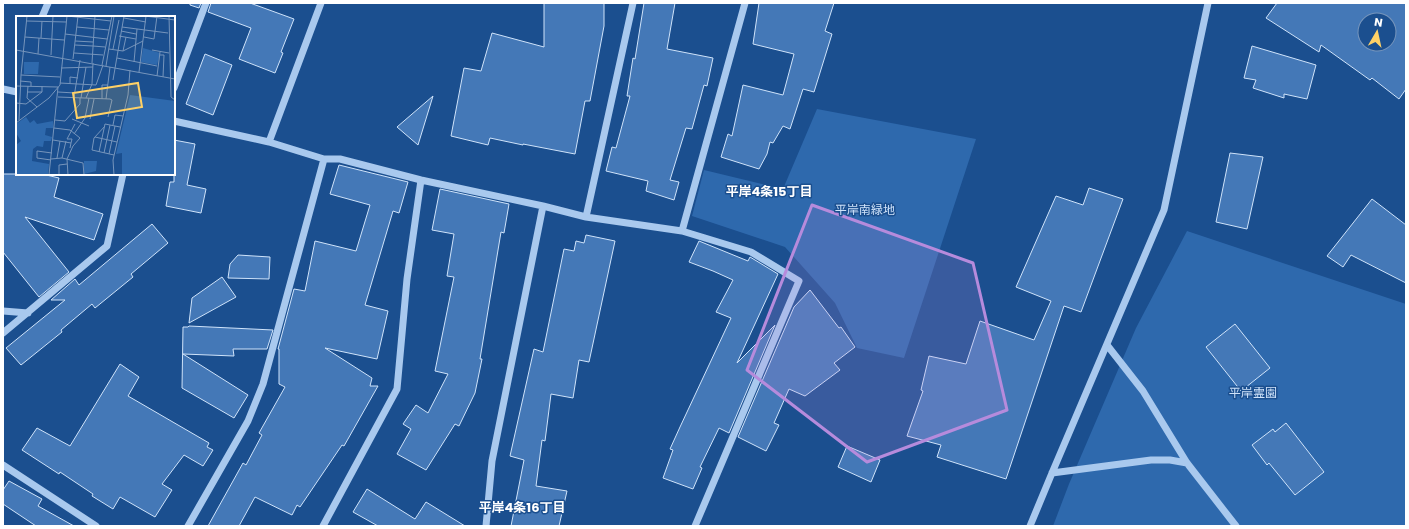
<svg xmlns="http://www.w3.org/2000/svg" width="1409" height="529" font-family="Poppins,'Noto Sans JP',sans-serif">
	<rect width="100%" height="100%" fill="#1b4f8f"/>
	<path fill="#2e69ad" d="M817,109L976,139L904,358L857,348L835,303L785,247L692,216L704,170L783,189Z
		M1187,231L1406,304V526H1053L1069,484L1136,328Z"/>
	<path fill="#4478b7" stroke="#cfe3fa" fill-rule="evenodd" d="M190,3H201L199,8L190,5Z
		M211,3H250L294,19L281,52L283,53L275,73L239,59L251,28L208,12Z
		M544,3H604V26L590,101H585L575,154L523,144V145L490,138L488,145L451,136L464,68L481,71L492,33L544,47Z
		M644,3H675L667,49L713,58L707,86L704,85L692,129L686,128L670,180L679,182L674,200L646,191L648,181L606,171L612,147L616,148L630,96H627L633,58L635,59Z
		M759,3H834L825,31L832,34L814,92L803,89L790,129L783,126L773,143L770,142L767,154L759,169L721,157L728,134L732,136L743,85L783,95L794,54L753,44Z
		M1277,3H1406V89L1399,99L1372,78L1370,80L1321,45L1319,52L1266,18ZM1365,20H1389V44H1365Z
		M1252,46L1316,65L1307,99L1284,94V98L1253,88L1256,80L1244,78Z
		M205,54L232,65L213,115L186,104Z
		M433,96L418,145L397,127Z
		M174,140L195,144L187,185L206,189L201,213L166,206L170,182H174Z
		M1230,153L1263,157L1247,229L1216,222Z
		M339,165L408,182L399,213L393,211L365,305L388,311L377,359L325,348L372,378L370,386H378L344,446L342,445L300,507L297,505L292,515L255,497L239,526H208L243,463L246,465L262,435L259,433L285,387L279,384V349H278L294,289L305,291L315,241L356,251L370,205L330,194Z
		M3,174H42L59,178L54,197L103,214L94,240L25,217L69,272L39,297L3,252Z
		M1089,188L1123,199L1081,312L1064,306L1006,479L937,457L941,445L907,436L923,391L921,390L929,356L966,364L980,321L1034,340L1051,301L1016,287L1056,196L1083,205Z
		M440,189L509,204L504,233L501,232L480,359H482L475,393L459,426L455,424L426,470L397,454L411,429L403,424L416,405L428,413L448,374L435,371L454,277L447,276L454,234L432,230Z
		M1372,199L1406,225V283L1351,255L1343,267L1327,256Z
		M152,224L168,243L131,274L133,277L95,308L92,304L61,330L62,332L21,365L6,348L65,300H51L75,279L79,285Z
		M586,235L615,241L589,362L579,360L573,398L551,394L545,441L542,440L536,486L567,491L559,526H511L524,460L510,456L534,349L543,352L564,249L574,251L576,241L584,243Z
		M699,241L748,261L750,257L778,274L737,363L775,325L729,433L719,428L700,467L702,468L693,489L663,478L673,450L670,449L680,427L731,318L716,312L733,280L713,271L689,262Z
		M238,255L270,257L269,279L228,278L230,264Z
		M222,277L236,297L189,323L192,298Z
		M810,290L839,328L841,327L855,347L834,363L840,370L805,396L789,389L774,423L779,425L766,451L738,437L794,307Z
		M1235,324L1270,368L1241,391L1206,347Z
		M189,326L273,330L267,349H233L234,356L183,354L248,395L234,418L182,388L183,327H188Z
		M120,364L139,377L128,396L209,443L207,447L213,450L203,466L184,455L162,484L172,490L155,517L120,497L113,509L92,496L93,494L60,472L59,474L22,450L37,428L70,446Z
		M1286,423L1324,472L1295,495L1269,463L1267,465L1252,445L1273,429L1275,432Z
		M847,446L880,460L871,482L838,467Z
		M9,481L42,499L38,506L74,526H36L3,504V490Z
		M367,489L415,519L426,502L465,526H378L353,512Z"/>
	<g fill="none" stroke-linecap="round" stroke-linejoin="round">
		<path stroke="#a9c9ee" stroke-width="7" d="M42,17L48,3
			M174,88L206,3
			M3,89L17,92
			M174,121L269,142L324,159H340L421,180L543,206L586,217L682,231L751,252L799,281L695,526
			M269,142L321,3
			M586,217L633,3
			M682,231L745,3
			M3,311L28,313
			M3,333L107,246L123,174
			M1107,345L1143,391L1187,463L1236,526
			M3,465L96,526
			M1052,473L1151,460H1170L1187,463
			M188,526L248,421L263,384L324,159
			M323,526L397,389L407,279L421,180
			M486,526L492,461L543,206
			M1030,526L1052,473L1164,210L1208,3"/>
	</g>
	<path fill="#b68bdc" fill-opacity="0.2" stroke="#b68bdc" stroke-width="3" stroke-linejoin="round" d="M812,205L973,263L1007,410L867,462L747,370Z"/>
	<g text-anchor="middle" stroke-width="3" stroke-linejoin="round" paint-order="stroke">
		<g font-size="12" fill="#cfe3fa" stroke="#1b4f8f">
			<text x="865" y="214">平岸南緑地</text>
			<text x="1253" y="397">平岸霊園</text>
		</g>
		<g font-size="13" font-weight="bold" fill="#fff" stroke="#1b4f8f">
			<text x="769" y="196">平岸4条15丁目</text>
			<text x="522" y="512">平岸4条16丁目</text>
		</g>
	</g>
	<g transform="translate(16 16)">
		<rect width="159" height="159" fill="#1b4f8f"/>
		<path d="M127,32L144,37L141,49L125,46ZM8,46H23L22,58H8ZM114,79L159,85V159H106V137L100,138ZM10,101L14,107L18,104L21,108L37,105V112H30L29,119L36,121L35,125H28L27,131L21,130L17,133L16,145L33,148L32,159H0V129L5,125L0,117V108ZM81,145L80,155L68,158V145Z" fill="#2e69ad"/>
		<path fill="none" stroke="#7695bc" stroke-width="1" d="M51,0L95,5M129,0L159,4M153,0L155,81L159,84M108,2L130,6M11,5L50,6M61,11L93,14M106,11L152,17M105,15L120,18M49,18L91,23M103,20L120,23M9,21L48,24M128,21L138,23L141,0M25,22L26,5M59,25L77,26M59,29L77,30M77,30L89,31M93,33L107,35L127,25M97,33L103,4M0,34L159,63M136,34L153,37M107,35L110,21M58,37L87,39M22,38L23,22M35,39L37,0M144,39H148L147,61M101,42L141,50M57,43L62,0M118,46L121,13M76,47L79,0M86,49L96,0M90,50L98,0M45,52L77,51M123,56L130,0M5,59L44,61M141,60L144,36M97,64L108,0M4,65L15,66V70M44,67L80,69L87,49M54,67V61L62,62M0,70L42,71L33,159M12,70L11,82L21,91M12,76H26M42,76L59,77M42,81L94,83L96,84L92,101M58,81L64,44M65,82L70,51M70,82L76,68L77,47M86,83V69H92M90,83L94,51M0,87L10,88L26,76V70M56,103L73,110M74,103L78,83M3,104L5,59L11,0M39,104L49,105L64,88V82M0,107L33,82L44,69L51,0M97,109L99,99L107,100M89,110L78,122L76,134L98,139M38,112L54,114L64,122L57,130L51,143L52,159M58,118L69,102L73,82M79,121L101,126M37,124L55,127L54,132M55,127L56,123H51L59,108M83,136L89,108L104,111M88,137L94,109M93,138L99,110M41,142L44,125M46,142L50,125M35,143L46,142L67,147L68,159M35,144L21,142V135L36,137M43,159V149L51,148M98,159L97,144L112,79L114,54"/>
		<path fill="#ffd166" fill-opacity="0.15" stroke="#ffd166" stroke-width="2" d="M122,67L126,91L61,102L57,77Z"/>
		<rect width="159" height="159" fill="none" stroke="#fff" stroke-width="2"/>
	</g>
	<rect width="1409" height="529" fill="none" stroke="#ffffff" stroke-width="8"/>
	<g transform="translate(1377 32) rotate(9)"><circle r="19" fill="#1b4f8f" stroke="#7695bc"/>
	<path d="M0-3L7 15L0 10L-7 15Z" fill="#ffd166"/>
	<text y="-6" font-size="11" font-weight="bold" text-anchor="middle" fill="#ffffff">N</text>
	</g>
</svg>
